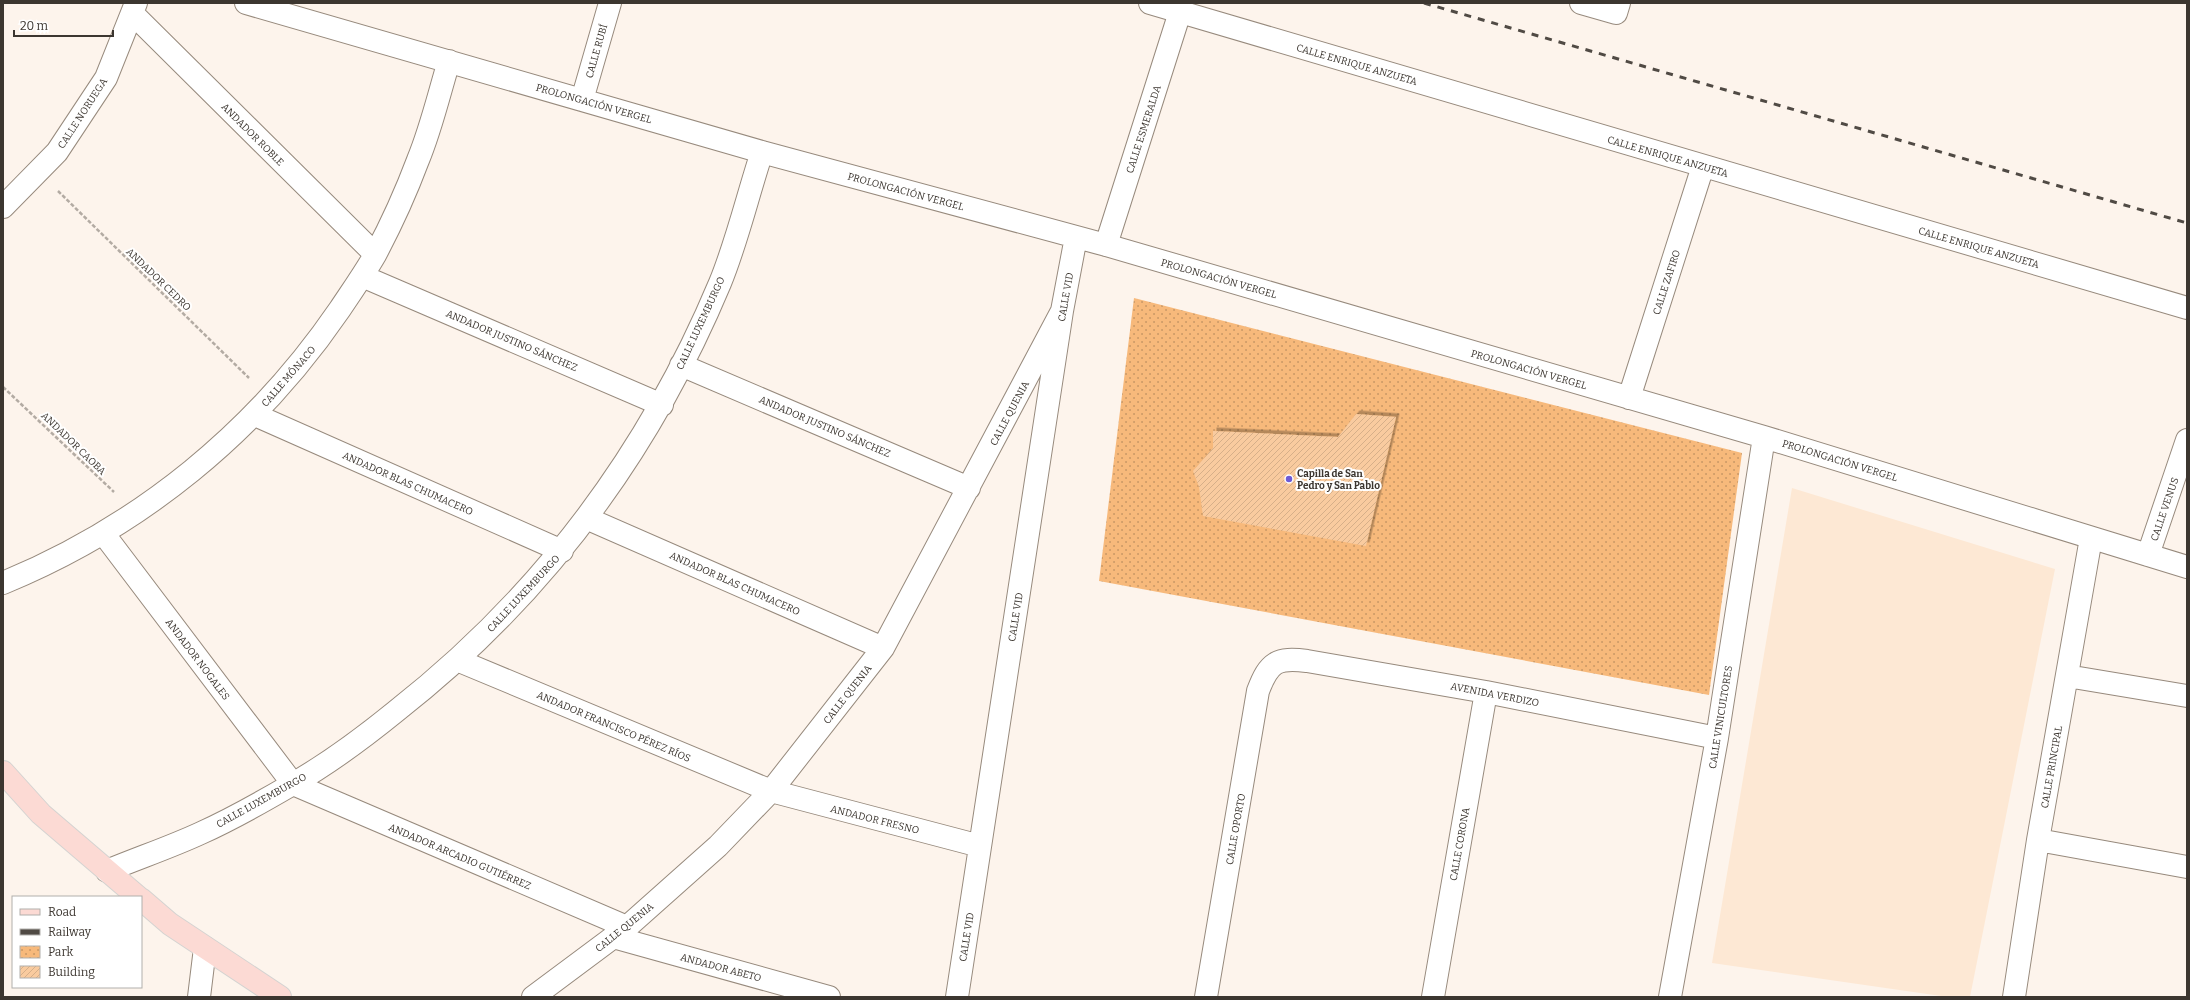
<svg xmlns="http://www.w3.org/2000/svg" width="2190" height="1000" font-family="Bitter,serif">
	<defs>
		<pattern id="park-dots" width="8" height="8" patternUnits="userSpaceOnUse"><rect width="8" height="8" fill="#f7b97b"/><path d="M2 2h.1M6 6h.1" fill="none" stroke="#c99765" stroke-width="1.8" stroke-linecap="round"/></pattern>
		<pattern id="building-hatch" width="6" height="6" patternUnits="userSpaceOnUse"><rect width="6" height="6" fill="#f9cb9f"/><path d="M-1 1l2-2M0 6l6-6M5 7l2-2" fill="none" stroke="#d6af89"/></pattern>
		<filter id="shadow"><feDropShadow dx="3.5" dy="-3.5" stdDeviation="0" flood-color="#0004"/></filter>
	</defs>
	<rect width="100%" height="100%" fill="#fdf4ec"/>
	<path fill="#fde8d4" d="M1792,488L2055,569L1970,997H1948L1712,963Z"/>
	<path fill="url(#park-dots)" d="M1134,298L1742,453L1709,695L1099,581Z"/>
	<path fill="url(#building-hatch)" filter="url(#shadow)" d="M1356,414L1396,417L1366,546L1203,516L1199,487L1193,471L1213,448V431L1338,437Z"/>
	<g fill="none" stroke-linecap="round" stroke-linejoin="round">
		<g stroke="#978a7d" stroke-width="24">
			<path id="minor" d="M246,3L762,152L1106,245L1764,437L2187,567
				M1150,3L2187,308
				M1581,3L1616,13L1619,3
				M132,13L375,254
				M582,100L610,3
				M3,207L57,152L106,78L136,3
				M1106,245L1180,12
				M362,276L662,405
				M681,365L969,488
				M1629,398L1703,166
				M255,415L562,551
				M586,518L883,648
				M103,533L293,784L627,927
				M2148,555L2187,440
				M3,583C141,526 256,432 340,309C352,291 364,274 375,255C391,225 406,192 418,160C431,129 439,94 449,61
				M457,660L771,791L980,846
				M2067,676L2187,696
				M2038,840L2187,867
				M107,871C138,858 171,847 201,833C232,819 262,802 291,785C328,764 363,738 395,712C542,597 648,455 720,283C737,242 748,194 762,152
				M613,937L829,997
				M199,997L205,948
				M533,997L627,927L718,846L771,791L883,648L1062,311
				M957,997L1062,311L1076,237
				M1206,997L1258,691C1269,662 1277,657 1307,661L1486,692L1717,738
				M1433,997L1486,692
				M1670,997L1717,738L1764,437
				M2014,997L2038,840L2091,538"/>
		</g>
		<g stroke="#d4d3d1" stroke-width="24">
			<path id="major" d="M3,772L41,814L138,897
				M141,899L170,924L280,997"/>
		</g>
		<path stroke="#b3aba3" stroke-width="2.5" stroke-dasharray="4 2" stroke-linecap="butt" d="M58,191L249,378
			M3,387L114,492"/>
		<use href="#minor" stroke="#fff" stroke-width="22"/>
		<use href="#major" stroke="#fcdad4" stroke-width="22"/>
		<path stroke="#504a44" stroke-width="3" stroke-dasharray="7 7" stroke-linecap="butt" d="M1424,3L2187,223"/>
	</g>
	<circle fill="#6d5bd5" stroke="#fff" stroke-width="1.5" cx="1289" cy="479" r="4"/>
	<g text-anchor="middle" stroke-width="4" stroke-linejoin="round" paint-order="stroke">
		<g font-size="10" fill="#3c3630" stroke="#fff">
			<text transform="translate(596 51) rotate(-74)" y="4">CALLE RUBÍ</text>
			<text transform="translate(1357 64) rotate(16)" y="4">CALLE ENRIQUE ANZUETA</text>
			<text transform="translate(594 103) rotate(16)" y="4">PROLONGACIÓN VERGEL</text>
			<text transform="translate(82 113) rotate(-57)" y="4">CALLE NORUEGA</text>
			<text transform="translate(1143 129) rotate(-72)" y="4">CALLE ESMERALDA</text>
			<text transform="translate(253 134) rotate(45)" y="4">ANDADOR ROBLE</text>
			<text transform="translate(1668 156) rotate(16)" y="4">CALLE ENRIQUE ANZUETA</text>
			<text transform="translate(906 191) rotate(15)" y="4">PROLONGACIÓN VERGEL</text>
			<text transform="translate(1979 247) rotate(16)" y="4">CALLE ENRIQUE ANZUETA</text>
			<text transform="translate(1219 278) rotate(16)" y="4">PROLONGACIÓN VERGEL</text>
			<text transform="translate(159 279) rotate(44)" y="4">ANDADOR CEDRO</text>
			<text transform="translate(1666 282) rotate(-72)" y="4">CALLE ZAFIRO</text>
			<text transform="translate(1065 297) rotate(-80)" y="4">CALLE VID</text>
			<text transform="translate(700 323) rotate(-65)" y="4">CALLE LUXEMBURGO</text>
			<text transform="translate(512 340) rotate(23)" y="4">ANDADOR JUSTINO SÁNCHEZ</text>
			<text transform="translate(1529 369) rotate(16)" y="4">PROLONGACIÓN VERGEL</text>
			<text transform="translate(288 376) rotate(-49)" y="4">CALLE MÓNACO</text>
			<text transform="translate(1009 413) rotate(-62)" y="4">CALLE QUENIA</text>
			<text transform="translate(825 426) rotate(23)" y="4">ANDADOR JUSTINO SÁNCHEZ</text>
			<text transform="translate(74 443) rotate(44)" y="4">ANDADOR CAOBA</text>
			<text transform="translate(1840 460) rotate(17)" y="4">PROLONGACIÓN VERGEL</text>
			<text transform="translate(408 483) rotate(24)" y="4">ANDADOR BLAS CHUMACERO</text>
			<text transform="translate(2164 509) rotate(-71)" y="4">CALLE VENUS</text>
			<text transform="translate(735 583) rotate(24)" y="4">ANDADOR BLAS CHUMACERO</text>
			<text transform="translate(523 593) rotate(-47)" y="4">CALLE LUXEMBURGO</text>
			<text transform="translate(1015 617) rotate(-81)" y="4">CALLE VID</text>
			<text transform="translate(198 659) rotate(53)" y="4">ANDADOR NOGALES</text>
			<text transform="translate(847 694) rotate(-52)" y="4">CALLE QUENIA</text>
			<text transform="translate(1495 694) rotate(11)" y="4">AVENIDA VERDIZO</text>
			<text transform="translate(1720 717) rotate(-81)" y="4">CALLE VINICULTORES</text>
			<text transform="translate(614 726) rotate(23)" y="4">ANDADOR FRANCISCO PÉREZ RÍOS</text>
			<text transform="translate(2051 767) rotate(-80)" y="4">CALLE PRINCIPAL</text>
			<text transform="translate(261 800) rotate(-29)" y="4">CALLE LUXEMBURGO</text>
			<text transform="translate(875 819) rotate(14)" y="4">ANDADOR FRESNO</text>
			<text transform="translate(1235 829) rotate(-80)" y="4">CALLE OPORTO</text>
			<text transform="translate(1459 844) rotate(-80)" y="4">CALLE CORONA</text>
			<text transform="translate(460 856) rotate(23)" y="4">ANDADOR ARCADIO GUTIÉRREZ</text>
			<text transform="translate(624 927) rotate(-39)" y="4">CALLE QUENIA</text>
			<text transform="translate(966 937) rotate(-81)" y="4">CALLE VID</text>
			<text transform="translate(721 967) rotate(15)" y="4">ANDADOR ABETO</text>
		</g>
		<g font-size="10" font-weight="bold" fill="#3c3630" stroke="#fff" text-anchor="start">
			<text x="1297" y="477">Capilla de San<tspan x="1297" dy="12">Pedro y San Pablo</tspan></text>
		</g>
	</g>
	<rect width="2190" height="1000" fill="none" stroke="#3c3630" stroke-width="8"/>
	<rect x="12" y="896" width="130" height="92" fill="#ffffff" stroke="#b1afac"/>
	<rect x="20" y="909" width="20" height="6" fill="#fcdad4" stroke="#b1afac"/>
	<text x="48" y="916" font-size="12" fill="#3c3630">Road</text>
	<rect x="20" y="929" width="20" height="6" fill="#504a44" stroke="#b1afac"/>
	<text x="48" y="936" font-size="12" fill="#3c3630">Railway</text>
	<rect x="20" y="946" width="20" height="12" fill="url(#park-dots)" stroke="#b1afac"/>
	<text x="48" y="956" font-size="12" fill="#3c3630">Park</text>
	<rect x="20" y="966" width="20" height="12" fill="url(#building-hatch)" stroke="#b1afac"/>
	<text x="48" y="976" font-size="12" fill="#3c3630">Building</text>
	<path d="M14 30v6h99v-6" fill="none" stroke="#3c3630" stroke-width="2"/>
	<text x="20" y="30" font-size="12" fill="#3c3630" stroke="#ffffff" stroke-width="3" paint-order="stroke">20 m</text>
</svg>
